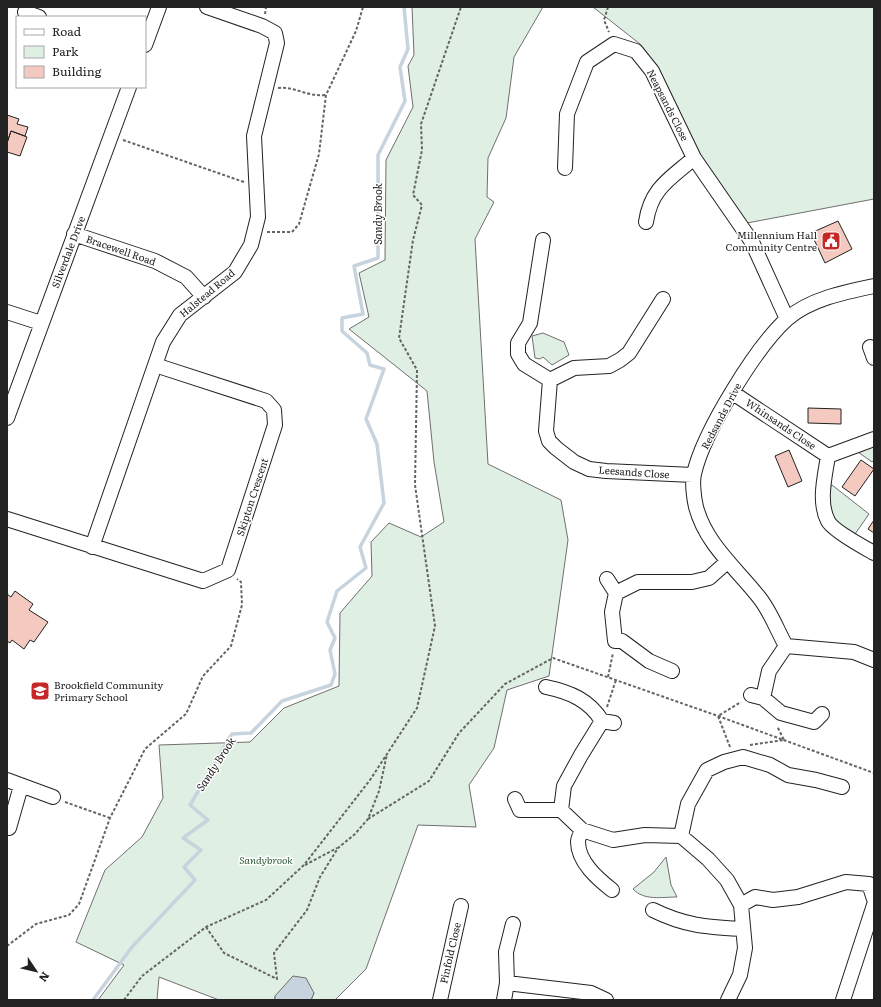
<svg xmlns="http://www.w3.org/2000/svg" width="881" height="1007" font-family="Literata,serif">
	<rect width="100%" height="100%" fill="#fff"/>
	<path fill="#e0efe3" stroke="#6f6f6f" d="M412,7H543L514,57L506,118L488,158L487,197L494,202L475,239L488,464L561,500L568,540L549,676L507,690L494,748L469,785L476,827L418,825L366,969L335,1000H311L314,993L275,996V1000H219L159,977L157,1000H98L124,965L76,942L105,870L142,837L163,798L159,745L250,742L284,708L339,686L340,613L372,576L371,542L389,523L421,537L444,522L434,462L427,391L349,329L369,317L359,273L385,260L386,160L413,107L408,66L414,55Z
		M593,7H874V199L747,223L701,156L659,69L640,44Z
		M543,333L564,342L569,355L552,365L543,357L540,359L535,358L532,336Z
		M874,443V460L872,462L858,452Z
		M832,485L869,514L855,534L838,524L830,515L829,489Z
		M666,857L671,885L677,897C662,897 644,901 633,889L654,872Z"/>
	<path fill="#c7d3dd" stroke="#6f6f6f" d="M293,976L306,978L314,993L311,1000H275V996Z"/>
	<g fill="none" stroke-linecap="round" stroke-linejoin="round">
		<path stroke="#c7d3dd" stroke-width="3.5" d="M93,1000L132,947L195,880L184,867L201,850L183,838L208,820L190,805L232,734L251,733L282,701L331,685L335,674L330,650L335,638L327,622L337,591L366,568L360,547L384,503L377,444L366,419L384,369L370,365L367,353L342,331V318L363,314L354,266L378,258V155L405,101L400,67L408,49L404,7"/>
	</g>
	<path fill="#f3c9c0" stroke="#222" d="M7,115L19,119L17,124L28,127L25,136L11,131L7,143Z
		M11,131L27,137L20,156L7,152V143Z
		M838,221L852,249L825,263L811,233Z
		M808,408L841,409V424L808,423Z
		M789,450L802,481L788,487L775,456Z
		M861,460L874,469L855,496L842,487Z
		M874,520V533L868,529Z
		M15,591L33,604L29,610L48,622L34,642L30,640L24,649L12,640L10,643L7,641V594L11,597Z"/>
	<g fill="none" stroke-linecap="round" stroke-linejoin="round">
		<g stroke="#222" stroke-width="16">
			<path id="minor" d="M25,12L39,17
				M145,45L159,7
				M565,168L567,114L587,62L614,44L636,51L652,71L694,158L752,242L787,319
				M646,222C651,188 670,179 694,158
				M74,234L155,261L186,277L204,297
				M543,240L530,323L518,343V354L524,364L550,380
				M874,286C845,292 810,299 787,319C756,347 703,433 694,474C692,482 694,499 696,507C706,544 735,567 758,596C770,610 777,630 786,646L854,652L874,660
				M663,299L629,353L620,360L609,366L574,368L550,380L546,431L549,441L556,448L574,462L589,469L606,471L693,475
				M7,312L41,323
				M870,347L874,358
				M733,393L828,456L874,439
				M7,418L129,87
				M828,456C825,476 818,502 828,521C832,530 865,548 874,553
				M7,519L203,581L228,570L275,425L274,410L266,401L155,365
				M92,547L163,342L180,315L235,272L251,245L258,217L254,136L277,43L275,33L262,26L207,7
				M607,579L616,593L612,612L615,641H622L649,661L672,671
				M616,593L638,582H692L709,578L727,562
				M546,687C570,692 589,700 602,721
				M751,695L763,698L781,713L814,722L822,714
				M763,698L769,671L786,646
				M614,723L602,721L581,755L564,786L561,810L582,830L613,840L645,835L681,836L708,859L727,880L741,905L745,948L740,975L728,1000
				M7,780L53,797
				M515,799L520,810H561
				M9,828L21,786
				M582,830C581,833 578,838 578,842C578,862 598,879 612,890
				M681,836L688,804L707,770L724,762L743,757L770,765L788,775L816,780L842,787
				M741,905L755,897L773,900L798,897L846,882L869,884L874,899
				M653,910C685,926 708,927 742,929
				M507,983L591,993L606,1000
				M440,1000L461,906
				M504,1000L507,983L506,952L513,924
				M843,1000L874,905"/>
		</g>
		<path stroke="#646464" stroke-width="2" stroke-dasharray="3 2" stroke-linecap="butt" d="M608,7L604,20L609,32
			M265,14L266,7
			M278,88C295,86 306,97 326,95
			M123,140L244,182
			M267,232H292L299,224L319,154L326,95L356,31L363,7
			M608,677L613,653
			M607,707L616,680
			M750,745L784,740L777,726
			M730,747L718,716L741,702
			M65,802L110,818
			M368,819L429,781L459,733L505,684L553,658L718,716L874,773
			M305,865L337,848
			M206,927L224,953L277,979L274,953L307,910L320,877L338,848L355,834L368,819L379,791L387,754
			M7,946L36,924L69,915L79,904L110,818L145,749L186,714L203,676L231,646L242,605L241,582L237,579
			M124,1000L142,976L206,927L266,900L304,865L370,780L417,708L435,626L415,485L417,370L399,338L413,240L422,205L413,195L422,150L421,124L461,7"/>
		<use href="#minor" stroke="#fff" stroke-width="14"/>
	</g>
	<defs>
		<g id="civic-square" transform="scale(1)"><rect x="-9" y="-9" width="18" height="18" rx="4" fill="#c62828" stroke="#fff"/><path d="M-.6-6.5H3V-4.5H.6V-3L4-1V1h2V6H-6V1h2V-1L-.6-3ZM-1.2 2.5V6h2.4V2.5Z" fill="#fff"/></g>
		<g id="school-square" transform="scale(1)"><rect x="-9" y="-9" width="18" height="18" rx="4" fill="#c62828" stroke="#fff"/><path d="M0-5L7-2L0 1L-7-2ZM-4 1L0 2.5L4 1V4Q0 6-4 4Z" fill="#fff"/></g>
	</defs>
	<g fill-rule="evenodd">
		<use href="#civic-square" x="831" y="241"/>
		<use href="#school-square" x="40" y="691"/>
	</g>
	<g text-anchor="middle" stroke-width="3" stroke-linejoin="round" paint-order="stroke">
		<g font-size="10" fill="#222" stroke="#fff">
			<text transform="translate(668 105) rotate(63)" y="4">Neapsands Close</text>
			<text transform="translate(121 250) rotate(19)" y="4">Bracewell Road</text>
			<text transform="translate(68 252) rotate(-69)" y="4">Silverdale Drive</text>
			<text transform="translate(207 293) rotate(-40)" y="4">Halstead Road</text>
			<text transform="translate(721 416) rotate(-62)" y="4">Redsands Drive</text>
			<text transform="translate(781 424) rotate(34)" y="4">Whinsands Close</text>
			<text transform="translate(634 472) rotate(4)" y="4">Leesands Close</text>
			<text transform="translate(252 497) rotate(-72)" y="4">Skipton Crescent</text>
			<text transform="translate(450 953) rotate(-77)" y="4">Pinfold Close</text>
		</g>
		<g font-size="10" fill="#222" stroke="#fff" text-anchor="end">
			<text x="817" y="239">Millennium Hall<tspan x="817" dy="12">Community Centre</tspan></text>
			<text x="54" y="689" text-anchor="start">Brookfield Community<tspan x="54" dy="12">Primary School</tspan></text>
		</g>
		<g font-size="10" font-style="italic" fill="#2f5e38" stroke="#fff">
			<text x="266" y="864">Sandybrook</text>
		</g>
		<g font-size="11" font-style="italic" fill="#222" stroke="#fff">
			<text transform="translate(378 214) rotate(-90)" y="4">Sandy Brook</text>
			<text transform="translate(216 764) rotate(-57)" y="4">Sandy Brook</text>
		</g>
	</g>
	<rect width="881" height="1007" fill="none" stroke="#222222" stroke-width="16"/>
	<rect x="16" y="16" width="130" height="72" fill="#ffffff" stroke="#a7a7a7"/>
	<rect x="24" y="29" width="20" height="6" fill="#ffffff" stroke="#a7a7a7"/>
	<text x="52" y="36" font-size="12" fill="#222222">Road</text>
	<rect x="24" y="46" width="20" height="12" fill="#e0efe3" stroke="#a7a7a7"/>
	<text x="52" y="56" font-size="12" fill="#222222">Park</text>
	<rect x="24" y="66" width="20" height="12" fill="#f3c9c0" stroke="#a7a7a7"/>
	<text x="52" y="76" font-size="12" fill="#222222">Building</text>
	<g transform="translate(36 971) rotate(125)" stroke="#ffffff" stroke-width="3" paint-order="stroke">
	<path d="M0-3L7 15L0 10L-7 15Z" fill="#222222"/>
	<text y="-6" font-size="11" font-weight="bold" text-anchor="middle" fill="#222222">N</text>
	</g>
</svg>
